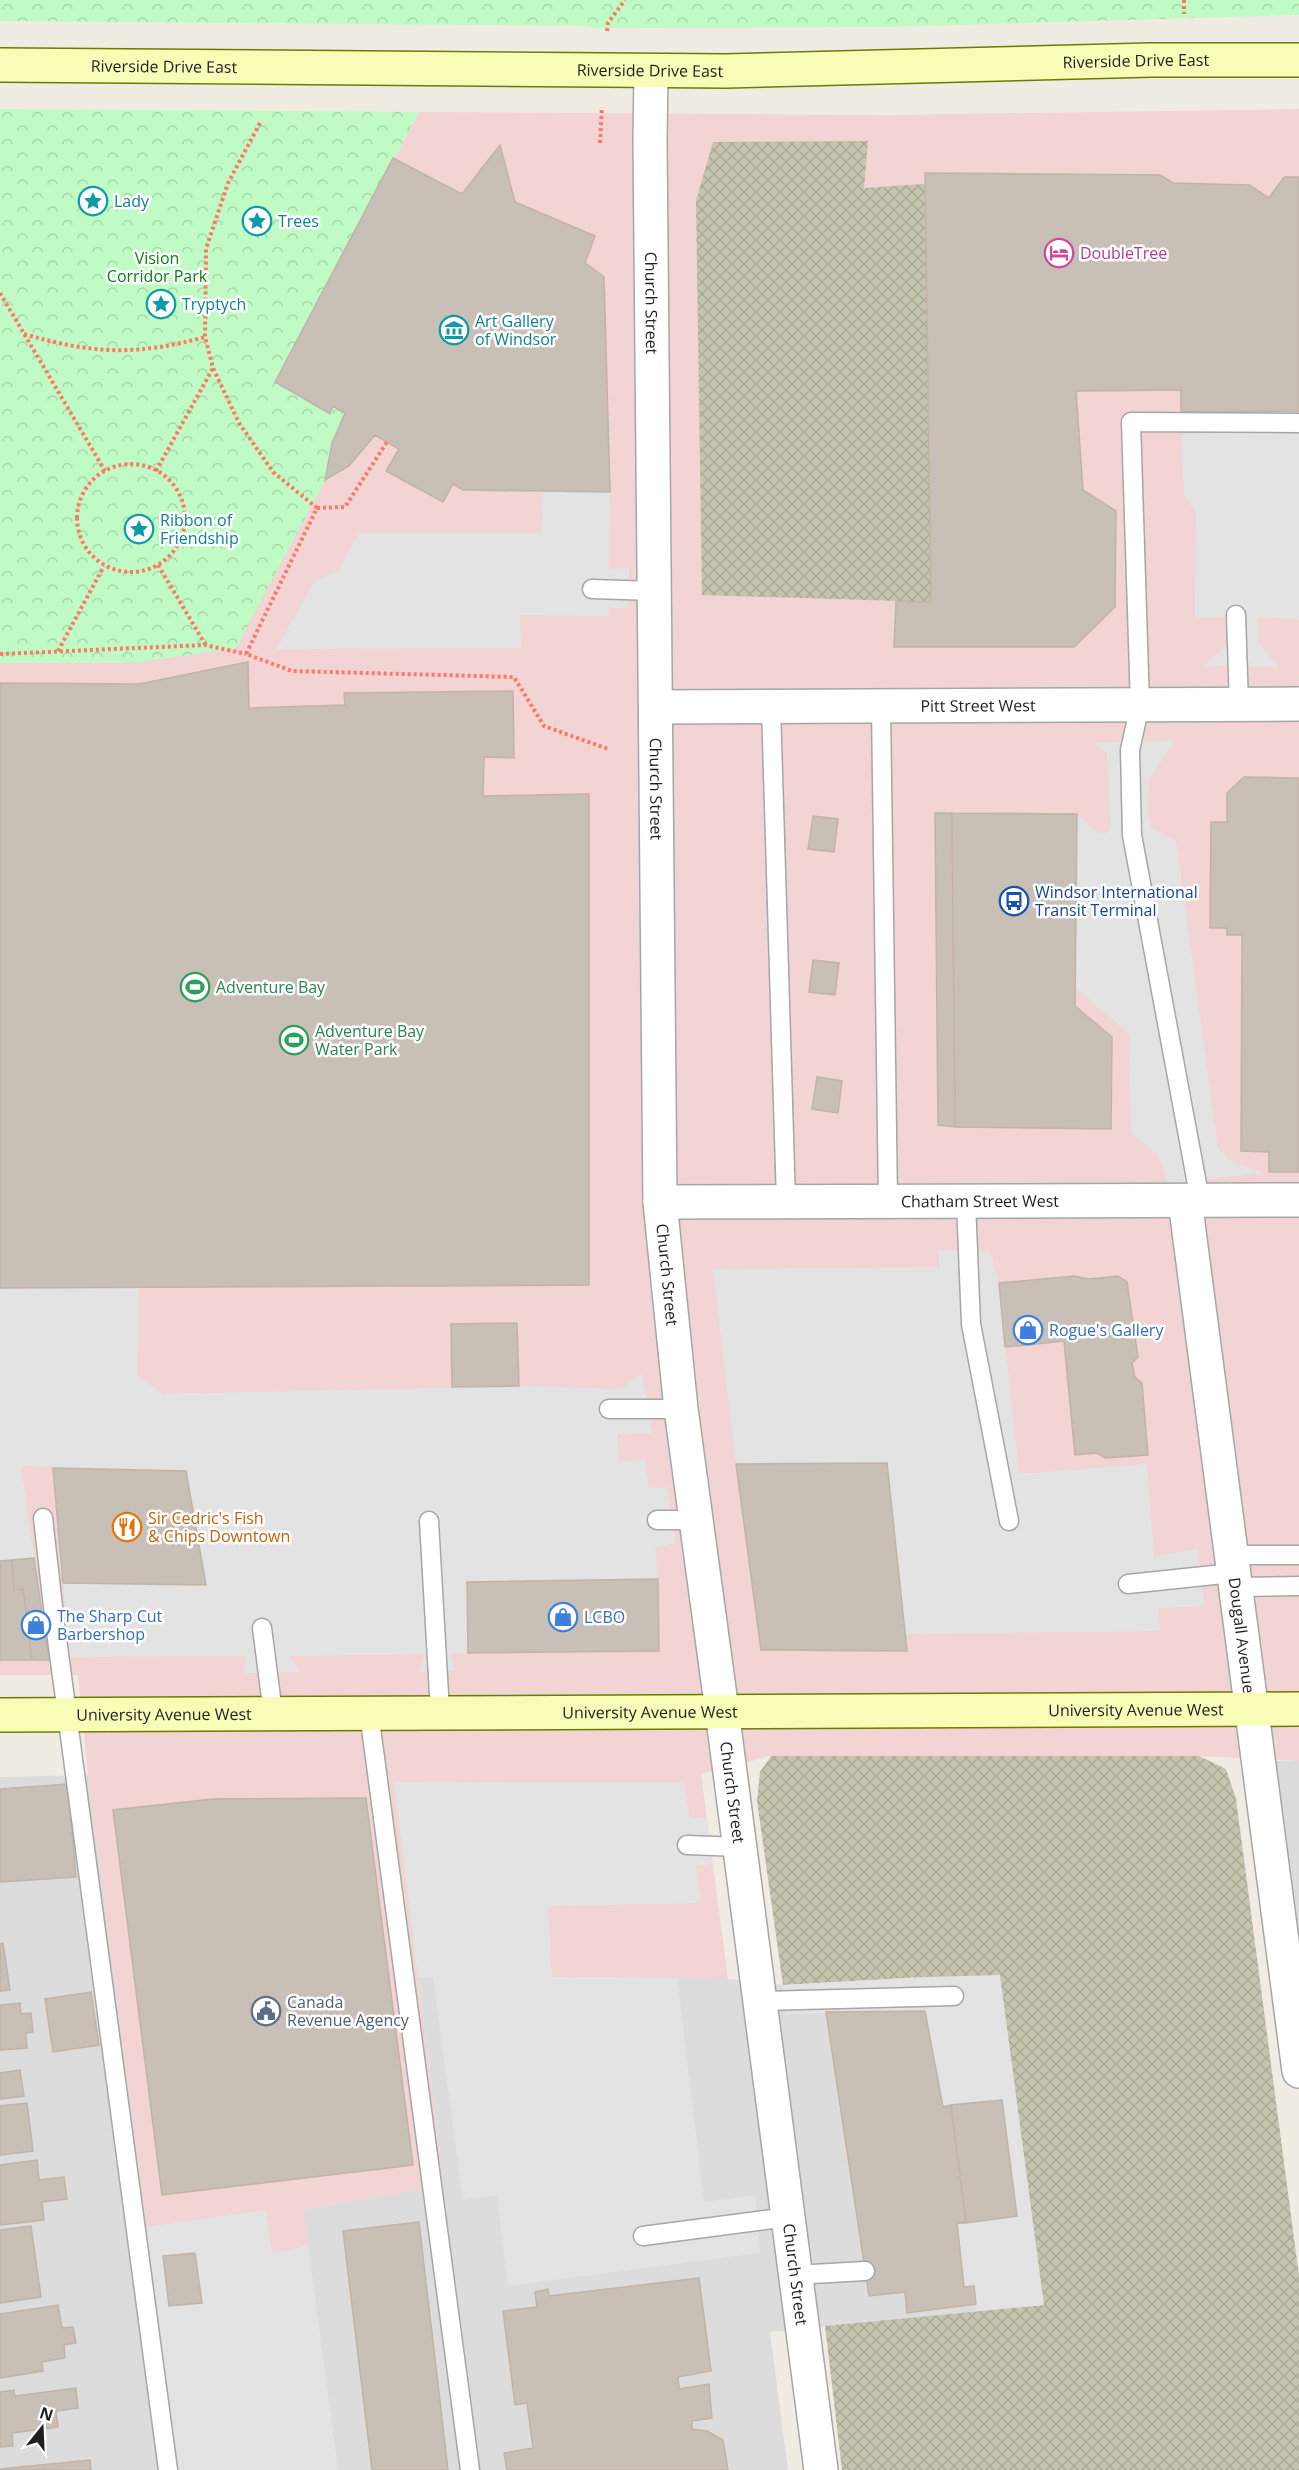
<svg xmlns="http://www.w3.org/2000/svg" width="1299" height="2470" font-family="'Open Sans',sans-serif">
	<defs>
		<pattern id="construction-cross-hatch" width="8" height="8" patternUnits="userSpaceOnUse" patternTransform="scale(1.5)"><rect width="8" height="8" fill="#c5c5af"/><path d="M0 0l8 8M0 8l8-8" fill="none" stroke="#a9a996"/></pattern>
		<pattern id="park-crowns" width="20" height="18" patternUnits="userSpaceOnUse" patternTransform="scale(1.5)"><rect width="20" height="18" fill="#c0fbc5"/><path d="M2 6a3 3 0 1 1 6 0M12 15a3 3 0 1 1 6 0" fill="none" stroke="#a5d7a9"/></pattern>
	</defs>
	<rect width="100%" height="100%" fill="#f0ece4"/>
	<path fill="#dddcdc" d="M1275,1761H1299V1949Z
		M88,1775L178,2470H0V1777Z
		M418,1977L728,1979L783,1985L925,1977L1044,2305L770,2332L788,2470H338L303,2210L444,2185Z"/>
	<path fill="#f1d4d3" d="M1299,109V1761L1199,1756H771L701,1774L728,1979L418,1977L444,2185L303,2210L338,2470H178L88,1775L78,1675H0V663L138,662L325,480L332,443L345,413L330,414L275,382L419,112L889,115Z"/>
	<path fill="url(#construction-cross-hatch)" d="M868,141L864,188L925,184L931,602L702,595L696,201L713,142Z
		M771,1756H1199L1226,1769L1236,1799L1299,2276V2470H842L825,2326L1044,2305L925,1977L783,1985L757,1801L760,1772Z"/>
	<path fill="url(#park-crowns)" d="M0,0H1299V15L891,27L596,28L583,26L0,21Z
		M0,109L419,112L275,381L329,414L333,406L345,413L332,443L325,480L236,648L138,662L0,663Z"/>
	<path fill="#e3e3e3" d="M1182,432L1299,433V620L1258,617L1259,643L1278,667L1203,666L1227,644V617H1195L1196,513L1184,494Z
		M543,491L610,492L609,569L629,568L628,608H609V616L520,615L521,648L276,649L315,581L338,571L359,533H541Z
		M1175,741L1149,779L1148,808L1151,828L1176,841L1218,1148L1231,1162L1264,1173L1166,1184L1164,1169L1156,1153L1131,1133L1129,1034L1075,987L1077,814L1099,834L1108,832L1110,824L1107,753L1094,743Z
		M938,1250L990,1251L999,1283L1019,1474L1147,1464L1154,1556L1198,1549L1204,1606L1158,1608L1160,1631L905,1634L736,1464L713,1269L940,1267Z
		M139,1287L138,1376L164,1394L519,1386L621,1389L642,1374L652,1433L618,1434L619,1461L645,1460L649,1488L667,1487L676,1543L655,1547L658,1579L467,1582L468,1653L451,1654L455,1671L419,1672L425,1654L290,1656L300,1672L243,1673L246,1656L68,1657L63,1583L206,1585L186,1471L21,1466L34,1558L0,1561V1288Z
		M394,1782L685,1783L689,1817L707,1818L713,1864L696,1866L701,1903L548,1906L552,1977L677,1978L704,2202L755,2195L760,2253L508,2286L497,2195L463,2200L433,1977H418Z
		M1000,1975L1044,2305L976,2311L974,2286L964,2287L943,2107L925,2011L785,2014L783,1985L925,1977Z
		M266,2210L272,2253L308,2246L338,2470H178L146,2227Z"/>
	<path fill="#c8bfb7" stroke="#c2b3a6" stroke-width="1.5" d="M500,145L515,202L595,236L585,263L604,277L610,492L463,490L453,484L443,502L386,471L399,449L375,435L349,466L325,480L332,443L345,413L333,406L330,414L275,382L393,158L462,194Z
		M925,173L1160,175L1173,183L1249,185L1269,198L1284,177H1299V411L1181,412V390L1076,391L1083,490L1116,511L1115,607L1074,647H894L896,601L931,602Z
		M248,662L249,708L345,705L344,693L513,691L514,758L484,757L483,796L589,794V1285L0,1288V683L139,684Z
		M1244,777L1299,778V1172H1269V1152L1241,1151L1242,935H1227V928H1210L1211,822H1227V793Z
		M935,813H952L955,1127L938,1125Z
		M952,813L1077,814L1075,1006L1112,1037L1111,1129L955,1127Z
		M813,816L838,819L834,852L808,849Z
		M813,960L839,963L835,995L809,992Z
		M817,1077L842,1081L838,1113L812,1109Z
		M1075,1276L1089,1279L1118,1276L1127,1282L1138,1357L1132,1363L1135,1377L1142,1383L1148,1455L1105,1458L1097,1453L1075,1455L1064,1341L1005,1347L999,1283Z
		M517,1323L519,1386L452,1387L451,1324Z
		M887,1463L907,1651L761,1650L736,1464Z
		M53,1468L186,1471L206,1585L63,1583Z
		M34,1558L49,1660H32L23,1589L14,1590L12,1560Z
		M12,1560L14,1590L23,1589L32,1660H0V1561Z
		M658,1579L659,1651L468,1653L467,1582Z
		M68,1784L76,1877L0,1882V1789Z
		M366,1798L413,2165L162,2195L113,1810L213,1799Z
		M3,1943L10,1990L0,1991V1944Z
		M91,1992L99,2045L53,2052L45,1999Z
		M20,2003L21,2014L31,2013L33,2032L26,2033L27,2048L0,2050V2005Z
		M925,2011L943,2107L951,2105L966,2223H957L964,2287L974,2286L976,2304L907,2313L905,2292L869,2296L826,2012Z
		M20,2070L24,2096L0,2099V2073Z
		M1002,2100L1017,2216L966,2223L951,2105Z
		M27,2103L33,2151L0,2155V2106Z
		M37,2160L39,2180L64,2177L67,2199L42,2202L44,2220L0,2225V2165Z
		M419,2222L448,2470H372L343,2231Z
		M31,2226L41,2297L0,2303V2230Z
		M195,2253L202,2303L169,2306L163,2256Z
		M699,2278L711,2371L678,2377L679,2389L709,2384L712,2418L692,2421V2429L707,2431L723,2440L728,2470H507L504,2453L533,2448L527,2403L515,2405L503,2311L537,2307L535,2292L548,2289L549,2296Z
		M58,2305L62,2328L73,2327L76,2343L64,2345L65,2358L42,2362L43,2371L0,2378V2314Z
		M76,2388L78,2408L56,2411L58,2427L12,2433L13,2446L0,2447V2392L14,2390L15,2396Z
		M90,2460L91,2470H0V2469Z"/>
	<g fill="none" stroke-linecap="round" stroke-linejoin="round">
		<g stroke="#a6a6a6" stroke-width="21">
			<path id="service" d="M592,589L655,591
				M1236,615L1239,704
				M771,707L786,1202
				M881,707L888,1202
				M1200,1200L1132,835L1130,750L1140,705L1131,422L1299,423
				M966,1202L971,1324L1009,1521
				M609,1409H681
				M43,1518L55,1624L168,2470
				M657,1520H696
				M429,1521L440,1712
				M1231,1555H1299
				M1128,1584L1233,1573
				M1235,1587L1299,1586
				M262,1628L273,1713
				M369,1713L470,2470
				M687,1845L740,1847
				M760,2001L954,1996
				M643,2236L788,2217
				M795,2275L865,2271"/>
		</g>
		<g stroke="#a6a6a6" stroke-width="36">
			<g id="minor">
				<path id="s1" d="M1185,1201L1299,2071"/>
				<path id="s2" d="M722,1711L821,2470"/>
			</g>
		</g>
		<g stroke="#a6a6a6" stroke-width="36">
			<g id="tertiary">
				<path id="s3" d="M651,71L650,141L660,1202L681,1409L722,1711"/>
				<path id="s4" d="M657,707L1299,704"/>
				<path id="s5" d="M660,1202L1299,1200"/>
			</g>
		</g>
		<g stroke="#6d7b01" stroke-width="36">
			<g id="secondary">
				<path id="s6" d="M0,65L726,71L1151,60H1299"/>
				<path id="s7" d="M0,1715L1299,1709"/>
			</g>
		</g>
		<path stroke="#f76" stroke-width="4" stroke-dasharray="3 3" stroke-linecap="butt" d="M1184,0V14
			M607,31L608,23L625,0
			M260,123L228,183L206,249L205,337L213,368L239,423L273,472L317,508L246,654L292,671L514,677L544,726L608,749
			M600,143L602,107
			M0,293L105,471
			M24,334C93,354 136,356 205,337
			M77 518a54 54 0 1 1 108 0a54 54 0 1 1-108 0Z
			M156,471L213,368
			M317,508L345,507L387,442
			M158,565L205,644
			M58,651L104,566
			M0,654L205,645L246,654"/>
		<use href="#service" stroke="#fff" stroke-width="18"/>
		<use href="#minor" stroke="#fff" stroke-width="33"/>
		<use href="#tertiary" stroke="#fff" stroke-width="33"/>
		<use href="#secondary" stroke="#f8fcb6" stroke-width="33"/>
	</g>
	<defs>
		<g id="sight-ring" transform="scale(1.5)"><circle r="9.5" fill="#fff" stroke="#0f9aa8" stroke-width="1.5"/><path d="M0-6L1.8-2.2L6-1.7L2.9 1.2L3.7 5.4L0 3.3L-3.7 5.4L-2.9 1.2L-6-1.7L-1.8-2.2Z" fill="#0f9aa8"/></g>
		<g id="hotel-ring" transform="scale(1.5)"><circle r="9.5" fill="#fff" stroke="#d1479c" stroke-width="1.5"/><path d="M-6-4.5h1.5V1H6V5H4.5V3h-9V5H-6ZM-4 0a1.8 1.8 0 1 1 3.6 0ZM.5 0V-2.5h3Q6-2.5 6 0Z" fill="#d1479c"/></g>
		<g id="museum-ring" transform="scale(1.5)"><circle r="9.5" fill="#fff" stroke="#0f9aa8" stroke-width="1.5"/><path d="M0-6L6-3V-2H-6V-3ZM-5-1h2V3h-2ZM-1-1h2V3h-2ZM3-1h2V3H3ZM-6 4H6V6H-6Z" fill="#0f9aa8"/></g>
		<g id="bus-ring" transform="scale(1.5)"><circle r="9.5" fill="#fff" stroke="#1a4fb4" stroke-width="1.5"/><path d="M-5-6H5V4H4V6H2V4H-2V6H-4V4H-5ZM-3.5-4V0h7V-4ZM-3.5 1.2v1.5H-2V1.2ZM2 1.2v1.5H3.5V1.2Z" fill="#1a4fb4"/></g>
		<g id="stadium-ring" transform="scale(1.5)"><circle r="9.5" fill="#fff" stroke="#2e9e5b" stroke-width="1.5"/><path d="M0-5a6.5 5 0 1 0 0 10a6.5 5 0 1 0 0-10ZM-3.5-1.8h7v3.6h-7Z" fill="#2e9e5b"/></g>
		<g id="shop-ring" transform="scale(1.5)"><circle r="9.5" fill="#fff" stroke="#3f7fe0" stroke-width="1.5"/><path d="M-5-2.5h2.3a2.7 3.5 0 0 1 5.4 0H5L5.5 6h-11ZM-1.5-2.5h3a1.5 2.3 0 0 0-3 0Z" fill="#3f7fe0"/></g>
		<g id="restaurant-ring" transform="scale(1.5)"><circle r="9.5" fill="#fff" stroke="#e8710a" stroke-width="1.5"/><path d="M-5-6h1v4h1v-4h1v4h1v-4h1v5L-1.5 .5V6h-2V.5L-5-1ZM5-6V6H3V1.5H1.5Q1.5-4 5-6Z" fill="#e8710a"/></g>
		<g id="civic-ring" transform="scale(1.5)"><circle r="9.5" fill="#fff" stroke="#5c6f8a" stroke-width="1.5"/><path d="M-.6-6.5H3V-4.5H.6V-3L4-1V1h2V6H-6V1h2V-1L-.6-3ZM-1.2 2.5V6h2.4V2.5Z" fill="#5c6f8a"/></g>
	</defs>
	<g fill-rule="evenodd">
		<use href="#sight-ring" x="93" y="201"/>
		<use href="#sight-ring" x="257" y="221"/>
		<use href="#hotel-ring" x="1059" y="253"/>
		<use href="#sight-ring" x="161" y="304"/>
		<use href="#museum-ring" x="454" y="330"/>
		<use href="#sight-ring" x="139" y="529"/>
		<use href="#bus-ring" x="1014" y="901"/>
		<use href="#stadium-ring" x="195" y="987"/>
		<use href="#stadium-ring" x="294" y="1040"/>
		<use href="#shop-ring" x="1028" y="1330"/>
		<use href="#restaurant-ring" x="127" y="1527"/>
		<use href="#shop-ring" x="563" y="1617"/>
		<use href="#shop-ring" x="36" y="1625"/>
		<use href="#civic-ring" x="266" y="2011"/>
	</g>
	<g text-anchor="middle" stroke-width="5" stroke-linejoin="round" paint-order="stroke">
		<g font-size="16" fill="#1f1f1f" stroke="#fff">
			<text dy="6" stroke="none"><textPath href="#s6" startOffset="1136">Riverside Drive East</textPath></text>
			<text dy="6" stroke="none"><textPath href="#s6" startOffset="164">Riverside Drive East</textPath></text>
			<text dy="6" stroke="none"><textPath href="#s6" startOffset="650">Riverside Drive East</textPath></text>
			<text dy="6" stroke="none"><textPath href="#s3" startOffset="232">Church Street</textPath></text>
			<text dy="6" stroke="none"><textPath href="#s4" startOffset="321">Pitt Street West</textPath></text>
			<text dy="6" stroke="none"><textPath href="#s3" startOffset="718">Church Street</textPath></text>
			<text dy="6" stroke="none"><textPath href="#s5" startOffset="320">Chatham Street West</textPath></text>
			<text dy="6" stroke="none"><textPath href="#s3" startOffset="1204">Church Street</textPath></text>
			<text dy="6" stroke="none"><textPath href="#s1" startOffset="438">Dougall Avenue</textPath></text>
			<text dy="6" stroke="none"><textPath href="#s7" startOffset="1136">University Avenue West</textPath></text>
			<text dy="6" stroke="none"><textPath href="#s7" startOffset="650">University Avenue West</textPath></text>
			<text dy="6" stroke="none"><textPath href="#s7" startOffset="164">University Avenue West</textPath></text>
			<text dy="6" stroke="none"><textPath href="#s2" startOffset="82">Church Street</textPath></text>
			<text dy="6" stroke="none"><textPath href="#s2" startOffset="568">Church Street</textPath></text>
		</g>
		<g font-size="16" fill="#0d838f" stroke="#fff" text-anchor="start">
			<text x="114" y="207">Lady</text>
			<text x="278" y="227">Trees</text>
			<text x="182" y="310">Tryptych</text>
			<text x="475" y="327">Art Gallery<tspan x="475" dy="18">of Windsor</tspan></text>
			<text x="160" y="526">Ribbon of<tspan x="160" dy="18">Friendship</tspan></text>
		</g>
		<g font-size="16" fill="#b23c85" stroke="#fff" text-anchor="start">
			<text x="1080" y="259">DoubleTree</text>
		</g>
		<g font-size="16" fill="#078212" stroke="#fff">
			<text x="157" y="264">Vision<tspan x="157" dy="18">Corridor Park</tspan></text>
		</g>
		<g font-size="16" fill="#164399" stroke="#fff" text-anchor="start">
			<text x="1035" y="898">Windsor International<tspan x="1035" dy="18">Transit Terminal</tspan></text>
		</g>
		<g font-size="16" fill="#27864d" stroke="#fff" text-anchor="start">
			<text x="216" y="993">Adventure Bay</text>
			<text x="315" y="1037">Adventure Bay<tspan x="315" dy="18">Water Park</tspan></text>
		</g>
		<g font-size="16" fill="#366cbe" stroke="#fff" text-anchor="start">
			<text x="1049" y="1336">Rogue's Gallery</text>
			<text x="57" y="1622">The Sharp Cut<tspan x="57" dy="18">Barbershop</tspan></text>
			<text x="584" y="1623">LCBO</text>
		</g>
		<g font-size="16" fill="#c56008" stroke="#fff" text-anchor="start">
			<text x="148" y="1524">Sir Cedric's Fish<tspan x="148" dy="18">&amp; Chips Downtown</tspan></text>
		</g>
		<g font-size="16" fill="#4e5e75" stroke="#fff" text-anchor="start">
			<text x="287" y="2008">Canada<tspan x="287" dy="18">Revenue Agency</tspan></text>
		</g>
	</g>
	<g transform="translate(42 2428) rotate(18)" stroke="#ffffff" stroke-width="4.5" paint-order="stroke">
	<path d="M0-4.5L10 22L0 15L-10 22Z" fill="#1f1f1f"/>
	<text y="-9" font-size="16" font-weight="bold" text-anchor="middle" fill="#1f1f1f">N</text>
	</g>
</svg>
